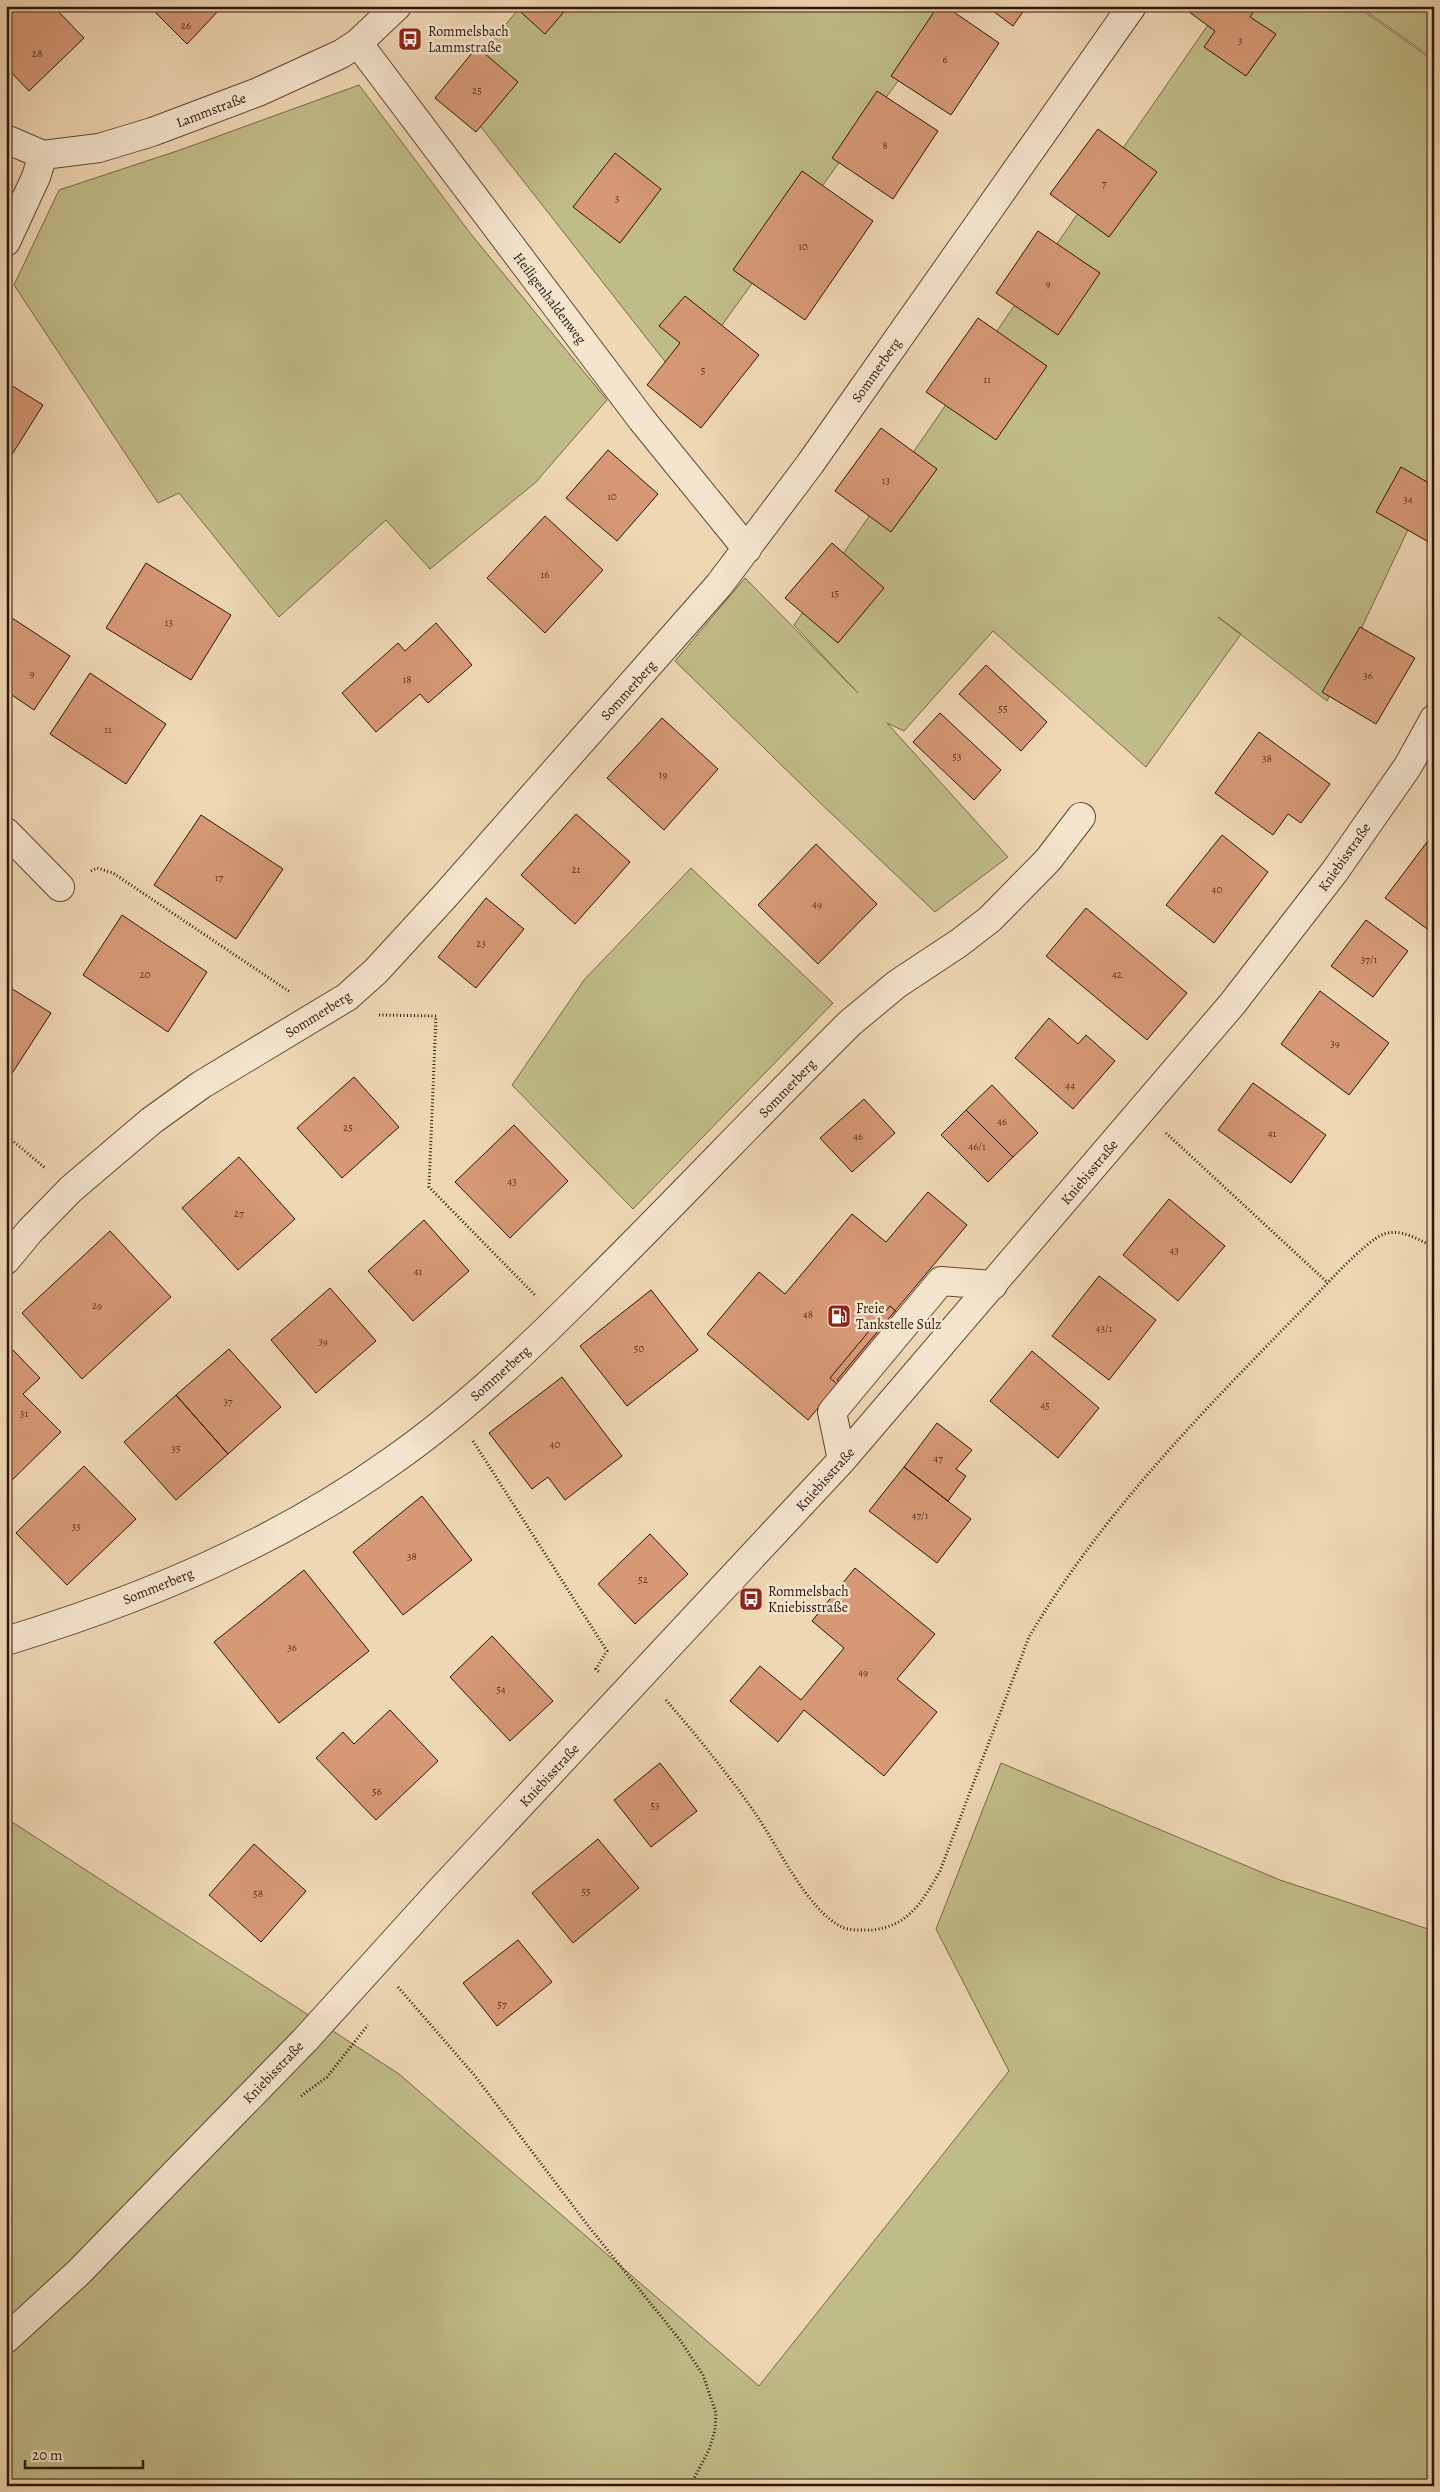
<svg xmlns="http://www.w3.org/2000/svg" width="1440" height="2492" font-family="Alegreya,serif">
	<rect width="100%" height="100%" fill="#efd7b4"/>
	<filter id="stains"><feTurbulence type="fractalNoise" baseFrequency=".004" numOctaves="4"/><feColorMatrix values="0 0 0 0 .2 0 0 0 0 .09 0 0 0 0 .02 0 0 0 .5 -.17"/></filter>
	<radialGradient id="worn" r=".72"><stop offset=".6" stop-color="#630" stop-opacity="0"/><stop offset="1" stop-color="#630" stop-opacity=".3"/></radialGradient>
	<path fill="#c0bc88" stroke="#786848" d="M521,6H952L681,382L452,90Z
		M1221,6H1356L1434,61V475L1327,701L1218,617L1241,634L1146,767L993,631L904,731L887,723L1008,857L935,912L813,796L675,661L745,578L858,693L794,625Z
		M1359,6H1434V59Z
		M359,85L470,233L607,400L536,482L430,569L386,520L279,617L179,493L158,503L14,285L59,190L180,150Z
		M691,868L833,1003L633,1209L512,1085L584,980Z
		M1001,1763L1280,1880L1434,1931V2486H6V1818L399,2074L759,2386L1009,2071L936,1929Z"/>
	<path fill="#d69875" stroke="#301509" d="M19,6H53L84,38L29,91L6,67V19Z
		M149,6H223L187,44Z
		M514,6H569L545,34Z
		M938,6H945L999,43L951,115L891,76Z
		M986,6H1027L1013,26Z
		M1181,6H1257L1250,17L1276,34L1246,76L1204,47L1215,31Z
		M477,47L518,82L476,132L435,98Z
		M877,91L938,131L893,199L832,158Z
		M1098,129L1157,172L1109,237L1050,194Z
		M615,153L661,189L620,243L573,207Z
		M802,171L873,221L805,320L733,270Z
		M1038,231L1100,273L1058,335L996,293Z
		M685,296L759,355L701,428L647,385L680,343L659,326Z
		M978,318L1047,366L996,440L926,392Z
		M6,382L43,405L6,464Z
		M881,428L937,469L891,532L835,491Z
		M608,450L658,494L617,541L566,498Z
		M1401,467L1434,486V545L1376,512Z
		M545,516L603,570L545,633L487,578Z
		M832,543L884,588L838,643L785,598Z
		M146,563L231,615L191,680L106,628Z
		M6,614L70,656L34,710L6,691Z
		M436,623L472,665L428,703L420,694L376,732L342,693L398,643L405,651Z
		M1360,627L1415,658L1376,724L1322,692Z
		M986,665L1047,722L1021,751L959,694Z
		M90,673L166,724L126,784L50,734Z
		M940,713L1001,770L974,800L913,742Z
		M662,718L718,769L664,830L607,778Z
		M1259,732L1330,784L1301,823L1288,814L1273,835L1215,793Z
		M576,814L630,862L575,924L521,875Z
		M201,815L283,869L236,939L154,885Z
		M1222,835L1268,872L1214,943L1166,905Z
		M1427,842L1434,848V926L1430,931L1385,898Z
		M816,844L877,904L818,964L758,905Z
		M486,898L524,929L476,988L438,957Z
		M1086,908L1187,993L1147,1040L1046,956Z
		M122,915L207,972L168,1032L83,975Z
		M1366,920L1408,951L1373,997L1331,966Z
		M6,985L51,1013L11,1075L6,1072Z
		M1320,991L1389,1043L1349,1095L1281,1044Z
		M1049,1018L1078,1044L1086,1035L1115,1061L1073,1109L1015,1058Z
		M354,1077L399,1127L342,1178L297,1128Z
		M1253,1083L1326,1135L1291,1183L1218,1130Z
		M992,1085L1038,1133L1013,1157L966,1110Z
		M864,1099L895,1133L852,1172L820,1138Z
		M966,1110L1013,1157L988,1182L941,1135Z
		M514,1125L568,1181L510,1238L455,1182Z
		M239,1157L295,1219L238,1270L182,1208Z
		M928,1192L967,1225L837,1380L840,1382L808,1420L707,1334L759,1272L785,1294L852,1214L886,1242Z
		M1169,1199L1225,1246L1178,1301L1123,1255Z
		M424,1220L469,1271L413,1321L368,1271Z
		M110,1231L171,1297L82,1379L22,1313Z
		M1099,1276L1156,1320L1109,1380L1052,1336Z
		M330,1288L376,1341L316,1393L271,1340Z
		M651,1290L698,1350L627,1406L580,1346Z
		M890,1306L917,1330L857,1401L830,1378Z
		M229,1349L281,1407L228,1454L176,1395Z
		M13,1350L40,1378L23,1394L61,1432L6,1486V1356Z
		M1032,1351L1099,1408L1058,1458L990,1401Z
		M562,1377L622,1456L565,1500L548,1477L532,1489L489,1433Z
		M176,1395L228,1454L176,1500L124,1442Z
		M937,1423L972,1450L956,1469L966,1476L948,1501L904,1467Z
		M84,1466L136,1519L67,1585L16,1533Z
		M904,1467L971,1519L937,1563L869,1511Z
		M422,1496L472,1560L403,1615L353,1552Z
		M650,1534L688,1574L635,1624L598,1584Z
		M855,1568L935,1634L897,1679L937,1712L884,1776L804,1710L778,1742L730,1701L760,1666L801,1700L844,1648L812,1621Z
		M304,1570L369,1651L279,1723L214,1642Z
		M492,1636L553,1701L510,1741L450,1677Z
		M390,1710L438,1761L376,1820L316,1758L343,1732L354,1744Z
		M660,1763L697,1811L651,1847L614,1800Z
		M598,1839L639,1888L573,1943L532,1893Z
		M254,1844L306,1891L261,1942L209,1895Z
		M518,1940L552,1982L497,2026L463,1983Z"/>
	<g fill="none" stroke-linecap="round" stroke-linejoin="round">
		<g stroke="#604634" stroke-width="30">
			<path id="minor" d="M358,43L642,420L747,549
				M6,139L43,155L99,148L152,132L258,92L341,54L358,43L397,6
				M6,242L36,177L43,155
				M6,832L60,887
				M6,1260L30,1231L71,1189L151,1121L201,1085L347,997L376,971L444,897L719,585L810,464L1132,6
				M842,1460L832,1412L941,1281L993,1285
				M6,1641C142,1600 276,1544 392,1461C465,1410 529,1348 592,1285C679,1199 763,1109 850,1023L897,984L959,943L990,919L1048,860L1081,817
				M6,2339L79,2272L305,2040L439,1892L842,1460L1233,1003L1335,871L1408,766L1434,719"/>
		</g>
		<path stroke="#301509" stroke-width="3" stroke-dasharray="1 2.5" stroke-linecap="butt" d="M91,871L97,868L113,873L290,992
			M379,1015L436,1016L429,1187L535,1295
			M1166,1133L1328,1283
			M6,1135L45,1168
			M473,1441L607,1651L596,1669L599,1672
			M666,1700C697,1736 728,1774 755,1813C778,1846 807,1910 842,1927C850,1931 863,1930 872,1930C910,1926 923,1900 940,1871L1029,1637C1103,1512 1205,1409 1306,1306C1321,1290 1365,1241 1384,1234C1401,1228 1419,1240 1434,1247
			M398,1987L475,2076L589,2227L680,2340L703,2375L716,2413L715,2430L709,2450L690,2486
			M301,2096L327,2077L368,2025"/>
		<use href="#minor" stroke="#f5e5ce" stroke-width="28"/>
	</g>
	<defs>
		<g id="bus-square" transform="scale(1.25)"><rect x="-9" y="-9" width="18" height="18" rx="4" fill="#8f2418" stroke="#f5e5ce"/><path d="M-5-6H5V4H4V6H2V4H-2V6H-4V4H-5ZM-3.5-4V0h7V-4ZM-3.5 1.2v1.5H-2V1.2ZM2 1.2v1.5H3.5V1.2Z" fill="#fff"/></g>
		<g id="fuel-square" transform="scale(1.25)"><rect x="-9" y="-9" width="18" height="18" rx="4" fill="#8f2418" stroke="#f5e5ce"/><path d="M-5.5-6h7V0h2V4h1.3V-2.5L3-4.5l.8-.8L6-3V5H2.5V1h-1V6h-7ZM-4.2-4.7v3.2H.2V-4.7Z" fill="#fff"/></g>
	</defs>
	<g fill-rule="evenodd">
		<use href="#bus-square" x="410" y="39"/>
		<use href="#fuel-square" x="839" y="1316"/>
		<use href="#bus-square" x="751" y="1599"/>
	</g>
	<g text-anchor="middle" stroke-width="5" stroke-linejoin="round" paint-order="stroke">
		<g font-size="11" fill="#5a3624">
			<text x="186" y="29">26</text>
			<text x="1240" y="44">3</text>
			<text x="37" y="57">28</text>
			<text x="945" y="63">6</text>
			<text x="477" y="94">25</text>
			<text x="885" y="149">8</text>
			<text x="1104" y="187">7</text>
			<text x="617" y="202">3</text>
			<text x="803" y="250">10</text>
			<text x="1048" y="287">9</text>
			<text x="703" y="374">5</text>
			<text x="987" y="383">11</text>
			<text x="886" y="484">13</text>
			<text x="612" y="500">10</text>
			<text x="1408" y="503">34</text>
			<text x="545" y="578">16</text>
			<text x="835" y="597">15</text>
			<text x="169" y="626">13</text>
			<text x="32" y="677">9</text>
			<text x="1368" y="679">36</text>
			<text x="407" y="683">18</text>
			<text x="1003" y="712">55</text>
			<text x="108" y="733">11</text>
			<text x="957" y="760">53</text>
			<text x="1267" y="762">38</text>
			<text x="663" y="778">19</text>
			<text x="576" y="873">21</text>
			<text x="219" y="881">17</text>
			<text x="1217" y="893">40</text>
			<text x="817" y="908">49</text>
			<text x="481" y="947">23</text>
			<text x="1369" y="963">37/1</text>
			<text x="145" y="978">20</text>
			<text x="1117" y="978">42</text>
			<text x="1335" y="1047">39</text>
			<text x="1070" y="1089">44</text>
			<text x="1002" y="1125">46</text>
			<text x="348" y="1131">25</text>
			<text x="1272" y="1137">41</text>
			<text x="858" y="1140">46</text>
			<text x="977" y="1150">46/1</text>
			<text x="512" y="1185">43</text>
			<text x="239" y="1217">27</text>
			<text x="1174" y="1254">43</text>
			<text x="418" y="1275">41</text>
			<text x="97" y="1309">29</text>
			<text x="808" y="1318">48</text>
			<text x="1104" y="1332">43/1</text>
			<text x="323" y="1345">39</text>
			<text x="639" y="1352">50</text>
			<text x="228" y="1405">37</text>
			<text x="1045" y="1409">45</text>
			<text x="24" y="1417">31</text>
			<text x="555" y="1448">40</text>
			<text x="176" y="1452">35</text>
			<text x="938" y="1462">47</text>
			<text x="920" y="1519">47/1</text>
			<text x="76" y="1530">33</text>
			<text x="412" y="1560">38</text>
			<text x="643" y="1583">52</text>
			<text x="292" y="1651">36</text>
			<text x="863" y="1676">49</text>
			<text x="501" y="1693">54</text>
			<text x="377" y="1795">56</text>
			<text x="655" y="1809">53</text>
			<text x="586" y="1895">55</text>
			<text x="258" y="1897">58</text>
			<text x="502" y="2008">57</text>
		</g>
		<g font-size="14" fill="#301509" stroke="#f5e5ce" text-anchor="start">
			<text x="428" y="36">Rommelsbach<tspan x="428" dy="16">Lammstraße</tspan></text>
			<text x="856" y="1313">Freie<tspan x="856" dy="16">Tankstelle Sulz</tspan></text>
			<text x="768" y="1596">Rommelsbach<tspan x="768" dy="16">Kniebisstraße</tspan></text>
		</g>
		<g font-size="14" fill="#301509" stroke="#f5e5ce">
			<text transform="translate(211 110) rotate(-21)" y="5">Lammstraße</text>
			<text transform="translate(550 298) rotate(53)" y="5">Heiligenhaldenweg</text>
			<text transform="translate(876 370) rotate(-55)" y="5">Sommerberg</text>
			<text transform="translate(628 690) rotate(-48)" y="5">Sommerberg</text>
			<text transform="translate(1344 857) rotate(-55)" y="5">Kniebisstraße</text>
			<text transform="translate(318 1014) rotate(-32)" y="5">Sommerberg</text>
			<text transform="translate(787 1088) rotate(-46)" y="5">Sommerberg</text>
			<text transform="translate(1089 1172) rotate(-50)" y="5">Kniebisstraße</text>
			<text transform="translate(500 1373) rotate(-42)" y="5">Sommerberg</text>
			<text transform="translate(825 1479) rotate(-48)" y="5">Kniebisstraße</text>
			<text transform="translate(158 1586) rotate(-22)" y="5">Sommerberg</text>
			<text transform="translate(549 1775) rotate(-47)" y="5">Kniebisstraße</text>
			<text transform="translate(273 2072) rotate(-46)" y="5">Kniebisstraße</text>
		</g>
	</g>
	<rect width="1440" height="2492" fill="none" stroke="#efd7b4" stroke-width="25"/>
	<rect x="8" y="8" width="1425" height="2477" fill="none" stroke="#301509" stroke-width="2.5"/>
	<rect x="12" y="12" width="1415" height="2467" fill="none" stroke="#301509"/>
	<path d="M25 2460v8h118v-8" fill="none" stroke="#301509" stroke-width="2.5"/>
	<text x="32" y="2460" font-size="15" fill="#301509" stroke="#f5e5ce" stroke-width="4" paint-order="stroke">20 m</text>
	<rect width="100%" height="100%" filter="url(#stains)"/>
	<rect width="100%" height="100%" fill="url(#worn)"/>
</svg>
